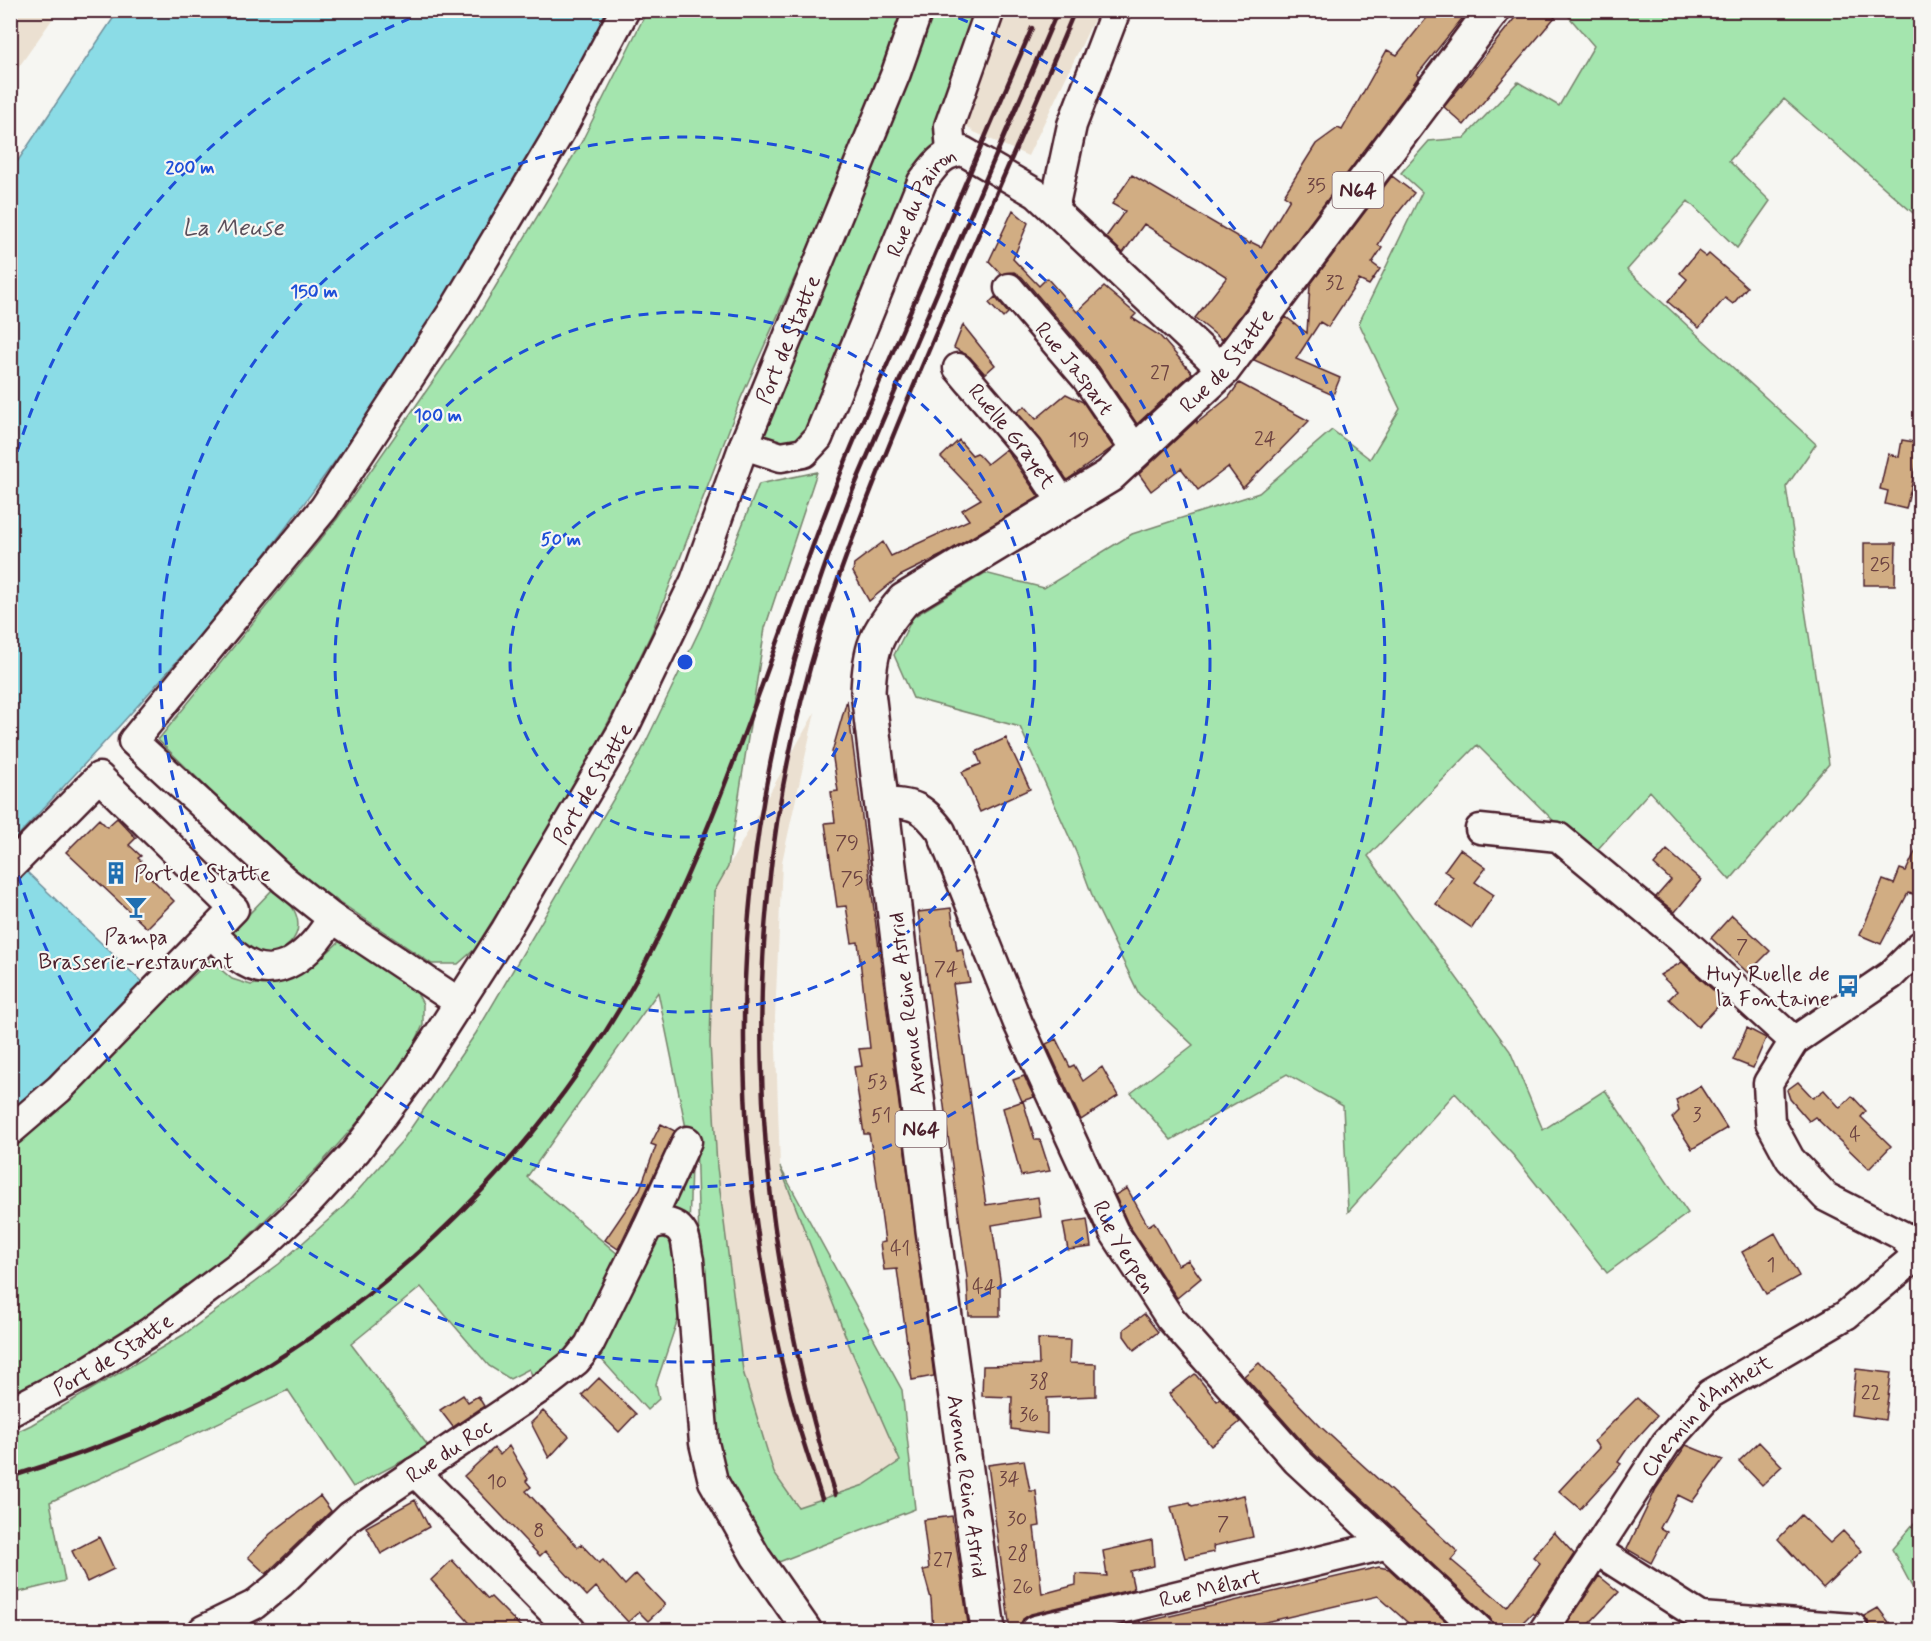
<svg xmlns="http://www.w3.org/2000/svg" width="1931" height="1641" font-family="Mynerve,sans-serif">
	<rect width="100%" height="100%" fill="#f6f6f2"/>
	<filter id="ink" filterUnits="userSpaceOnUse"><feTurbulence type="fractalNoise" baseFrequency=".0167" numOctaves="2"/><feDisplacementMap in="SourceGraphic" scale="12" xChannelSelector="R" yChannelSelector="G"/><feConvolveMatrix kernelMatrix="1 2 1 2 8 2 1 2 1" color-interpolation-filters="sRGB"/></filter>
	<g filter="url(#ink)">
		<path fill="#ebe0d1" d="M11,10L58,11L11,78L10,11Z
			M998,11H1098L1028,156L974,132L962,122Z
			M815,712L782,862L775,1017L780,1167L851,1350L900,1462L864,1485L798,1507L773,1473L743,1371L717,1167L710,1043L714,892Z"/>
		<path fill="#a4e5ae" stroke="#77826c" stroke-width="1.5" d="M647,11H905L847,160L741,398L652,632L612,715L570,795L475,949L458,964H432L292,870L158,740L337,519L475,321L581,143Z
			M918,11H990L949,126L804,453L744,445Z
			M1564,11H1920V219L1784,99L1729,161L1770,201L1737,248L1688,201L1627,270L1816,444L1786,487L1829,764L1730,880L1650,791L1597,850L1566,833L1477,745L1368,856L1510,1051L1543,1130L1605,1090L1688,1213L1607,1273L1513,1155L1455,1093L1348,1212L1343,1106L1287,1074L1171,1140L1131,1093L1193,1045L1139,994L1095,903L1076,852L1020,727L913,698L894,655L913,617L985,573L1044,588L1132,534L1259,493L1332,430L1370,459L1400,409L1359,323L1422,192L1401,173L1429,141L1464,138L1518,82L1559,106L1594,46Z
			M817,472L765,628L728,867L714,892L710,1043L717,1167L743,1371L774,1473L798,1507L864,1485L900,1461L851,1350L780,1167L902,1390L915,1509L771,1565L736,1506L718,1453L700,1280L696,1136L686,1128L658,992L527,1177L626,1261L589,1345L537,1384L529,1369L510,1379L489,1366L421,1287L351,1344L429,1447L353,1487L288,1390L50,1502L65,1581L11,1594L10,1435L31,1425L183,1335L279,1264L344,1206L402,1141L476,1033L641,752L701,627L759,484Z
			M272,890C279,895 290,902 294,910C308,938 281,955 257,959L227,937Z
			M343,938L411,982L423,1004V1025L413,1047L364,1115L317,1168L243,1242L176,1299L115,1343L11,1398V1147L210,960L232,979L251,985L283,979L316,963Z
			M691,1164L689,1231L660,1213Z
			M662,1235L673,1242L684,1301L656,1384L659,1399L647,1410L594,1351L646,1245Z
			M1920,1516V1602L1892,1549Z"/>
		<path fill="#8bdce6" stroke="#71909b" stroke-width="1.5" d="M118,11H609C513,203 396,386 264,556C185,657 98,750 11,843V171Z
			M25,870L146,986L86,1046L11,1115V884Z"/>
		<path fill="#d1ad83" stroke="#4a1f2b" stroke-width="1.5" d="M1433,10H1469L1417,75L1419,76L1406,95L1222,340L1195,318L1227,277L1144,224L1123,253L1106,237L1125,211L1112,204L1132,175L1250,244L1251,242L1261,247L1290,199L1284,195L1316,144L1338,128L1342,130L1387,50L1397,55Z
			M1521,10H1561L1464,125L1444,107Z
			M1392,176L1414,193L1394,218L1378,245L1382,248L1372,263L1380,269L1369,285L1359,280L1328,327L1320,322L1296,359L1340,378L1333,395L1254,360L1286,317L1307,333L1310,285Z
			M1013,210L1028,223L1013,259L1039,286L1047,278L1077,312L1104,287L1136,314L1132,318L1160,336L1192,373L1137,424L1099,367L1022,277L1014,272L1001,274L989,261Z
			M1698,251L1706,257L1709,254L1747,287L1733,304L1725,298L1699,328L1668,302L1687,279L1680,273Z
			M995,297L1008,313L1003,318L989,303Z
			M963,325L995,365L985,374L970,357L954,348Z
			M1239,383L1309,421L1243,488L1228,467L1198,490L1181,468L1151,491L1139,474L1197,420V423L1229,397Z
			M1066,394L1083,402L1113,447L1067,480L1041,440L1017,412L1025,406L1036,419Z
			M959,440L972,455L977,453L987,464L1006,449L1039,497L942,555L900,576L869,601L853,572L854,564L883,542L891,556L969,520L962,510L981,499L941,457Z
			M1902,440L1920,443V462H1917L1906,509L1885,504L1888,491L1880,489L1888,454L1899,457Z
			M1864,543H1896L1895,585H1864Z
			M847,700L934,1376L912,1380L897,1269L884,1270L880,1243L885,1242L874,1161L869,1134H864L854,1067L862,1066L859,1049L870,1048L858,942L852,943L846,906L837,907L825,823L835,822L831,792L838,791L832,752Z
			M1006,738L1030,789L980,812L962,772L981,764L976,752Z
			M117,818L136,838L129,845L141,856L138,858L142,862L139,866L174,901L147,928L66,852L99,819L107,827Z
			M1920,841V895L1908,893L1881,944L1860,935L1883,880L1894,884L1900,869L1906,871Z
			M1460,849L1486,868L1475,882L1494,895L1472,928L1436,904L1453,877L1444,871Z
			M1667,850L1701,880L1675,912L1656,897L1671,880L1654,865Z
			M951,908L957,950L962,949L970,982L953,984L986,1205L1038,1197L1041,1217L992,1225L1000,1279V1316H969L967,1277L918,912Z
			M1732,915L1770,951L1748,973L1711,938Z
			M1682,962L1724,1000L1698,1027L1669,999L1677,991L1660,975Z
			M1747,1028L1766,1038L1753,1068L1733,1060Z
			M1056,1039L1070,1067L1074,1065L1083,1081L1102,1067L1118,1096L1081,1120L1046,1044Z
			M1024,1076L1034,1097L1022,1101L1013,1080Z
			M1798,1082L1813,1098L1824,1090L1840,1108L1852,1096L1866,1111L1861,1117L1891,1146L1869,1169L1815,1117L1809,1121L1790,1099L1787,1090Z
			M1700,1086L1727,1128L1692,1149L1672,1118L1679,1111L1676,1100Z
			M1023,1101L1035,1140H1040L1050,1171L1021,1176L1003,1108Z
			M661,1124L675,1131L618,1249L605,1240L640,1189L656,1146L651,1144Z
			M1127,1188L1148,1226L1154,1222L1178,1265L1188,1260L1201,1278L1177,1298L1128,1224L1115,1195Z
			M1087,1219L1091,1247L1068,1250L1063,1223Z
			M1775,1233L1799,1276L1766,1294L1742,1252Z
			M1144,1314L1158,1332L1134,1350L1124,1336V1329Z
			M1038,1339L1070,1340L1069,1363L1096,1364V1396L1047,1398V1434L1011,1429L1012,1397L982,1396L983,1366L1039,1365Z
			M1259,1363L1321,1427L1458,1552L1451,1560L1507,1607L1540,1563L1533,1557L1554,1532L1574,1554L1534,1615L1532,1613L1515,1630H1495L1490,1618L1309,1449L1244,1376Z
			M1856,1369L1891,1373L1885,1420L1851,1415Z
			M1195,1374L1217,1401L1220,1399L1240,1422L1211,1446L1169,1394Z
			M599,1378L636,1414L619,1432L582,1395Z
			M463,1395L468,1402L478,1396L484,1406L453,1427L440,1410Z
			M1637,1398L1657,1416L1627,1449L1618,1462L1621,1464L1580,1509L1559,1491L1599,1448L1594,1441Z
			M543,1411L569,1436L549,1458L531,1423Z
			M1759,1442L1782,1466L1762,1485L1739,1461Z
			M1686,1445L1723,1460L1692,1502L1678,1495L1660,1528L1667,1532L1651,1563L1627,1549L1656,1489Z
			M509,1446L528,1479L526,1481L531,1487L526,1491L578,1547L581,1544L599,1563L603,1560L625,1585L636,1574L665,1605L648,1621L639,1612L628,1622L596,1587L587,1596L545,1551L540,1556L464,1476L494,1448L500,1455Z
			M1024,1460L1030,1491H1036L1040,1526L1034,1527L1042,1594L1076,1585V1574L1107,1576L1103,1551L1152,1540L1154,1566L1130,1571L1134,1589L1031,1614L1023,1619L1019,1630H1010L988,1465Z
			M1244,1495L1253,1537L1213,1546L1214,1552L1185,1558L1171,1507L1190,1503L1192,1507Z
			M320,1496L331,1511L266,1574L248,1557L270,1534Z
			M415,1500L429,1527L381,1554L366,1527Z
			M1801,1515L1830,1543L1843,1531L1862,1551L1823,1588L1778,1539Z
			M952,1516L969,1630H933L931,1599L923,1570L929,1569L923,1520Z
			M99,1537L114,1569L87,1582L72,1551Z
			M452,1560L488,1599L491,1597L524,1630H476L431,1580Z
			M1379,1567L1389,1569L1455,1630H1416L1378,1596L1232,1630H1145L1144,1622Z
			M1599,1576L1619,1592L1583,1630H1563Z
			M1878,1608L1895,1630H1869L1868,1621L1864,1616Z
			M1140,1621L1142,1630H1103Z"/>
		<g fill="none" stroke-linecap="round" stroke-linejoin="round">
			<g stroke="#4a1f2b" stroke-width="33">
				<g id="minor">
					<path d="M951,152L949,126L990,10"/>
					<path d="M1054,209L1072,125L1116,10"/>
					<path id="s1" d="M1009,288L1086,378L1136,451"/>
					<path id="s2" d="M958,368L1027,449L1064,505"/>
					<path id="s3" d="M744,445L781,457L804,453L818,438L922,182C935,165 941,153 963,151L1037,194L1223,370"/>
					<path id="s4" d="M882,802C914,804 921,805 941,831L1018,1023L1114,1232L1170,1318L1297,1461L1479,1630"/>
					<path d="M1480,829L1558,837L1680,938L1794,1041"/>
					<path d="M10,867L99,777L234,909L59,1089L10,1131"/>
					<path d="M211,933C220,941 229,951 239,958C278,988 313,950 332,918"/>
					<path d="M460,1003L332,918L284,880L133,741L324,508L455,308L561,130L625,10"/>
					<path d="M647,1228L687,1141"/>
					<path d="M1919,1254L1901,1235L1826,1197L1790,1159L1770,1122L1768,1083L1794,1041L1891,975L1920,946"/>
					<path id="s5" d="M10,1412L87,1372L150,1332L253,1255L306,1205L356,1151L410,1079L505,931L624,728L695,581L744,445L896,73L918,10"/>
					<path d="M415,1472L571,1630"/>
					<path d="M1596,1550L1701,1617L1853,1628"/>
					<path id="s6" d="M203,1630L254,1605L281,1583L350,1516L548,1383L576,1361L589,1345L647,1228C659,1218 677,1221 684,1236C687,1242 687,1253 689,1260L704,1443L713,1481L756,1557L807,1630"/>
					<path id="s7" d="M1035,1630L1385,1545"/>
					<path id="s8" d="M1544,1630L1666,1443L1710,1394L1846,1315L1920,1253"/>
				</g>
			</g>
			<g stroke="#4a1f2b" stroke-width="38">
				<g id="major">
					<path id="s9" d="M988,1630L933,1230L868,692C870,648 875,634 904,600L1109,476L1223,370L1493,10"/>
				</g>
			</g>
			<use href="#minor" stroke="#f6f6f2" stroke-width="28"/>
			<use href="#major" stroke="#f6f6f2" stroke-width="33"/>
			<path stroke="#4a1f2b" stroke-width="4.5" d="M10,1477C93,1451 175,1420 250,1376C419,1276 564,1124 653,948C727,801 774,643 834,490C856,432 883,376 907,319C949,222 990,125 1032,28
				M835,1495C746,1210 733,917 821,630C847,548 879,469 912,390C965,263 1022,137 1075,10
				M822,1499C811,1465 799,1431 790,1396C725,1145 728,877 804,629C818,583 835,537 852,492L1058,10"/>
		</g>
	</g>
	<g fill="none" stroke="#1d4ed8" stroke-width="3" stroke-dasharray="10 8">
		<circle cx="685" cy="662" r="175"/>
		<circle cx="685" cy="662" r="350"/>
		<circle cx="685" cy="662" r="525"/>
		<path d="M12 469A700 700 0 0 1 428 11M942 11A700 700 0 1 1 12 855"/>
	</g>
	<defs>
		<g id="building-bare" transform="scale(1.8)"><path d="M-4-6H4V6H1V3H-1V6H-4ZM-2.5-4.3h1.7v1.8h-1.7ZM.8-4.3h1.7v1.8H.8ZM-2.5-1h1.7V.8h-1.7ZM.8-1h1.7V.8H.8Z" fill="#1f6fb2" stroke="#f6f6f2" stroke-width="2.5" paint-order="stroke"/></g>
		<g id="bar-bare" transform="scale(1.8)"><path d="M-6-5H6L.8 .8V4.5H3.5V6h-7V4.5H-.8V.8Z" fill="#1f6fb2" stroke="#f6f6f2" stroke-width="2.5" paint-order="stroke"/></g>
		<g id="bus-bare" transform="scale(1.8)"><path d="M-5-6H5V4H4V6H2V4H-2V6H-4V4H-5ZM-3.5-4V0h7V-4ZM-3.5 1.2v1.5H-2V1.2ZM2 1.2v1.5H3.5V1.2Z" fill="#1f6fb2" stroke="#f6f6f2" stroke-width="2.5" paint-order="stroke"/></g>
	</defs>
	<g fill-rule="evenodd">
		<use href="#building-bare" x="116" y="873"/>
		<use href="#bar-bare" x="136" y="907"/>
		<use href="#bus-bare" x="1848" y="986"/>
	</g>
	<g text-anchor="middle" stroke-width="4.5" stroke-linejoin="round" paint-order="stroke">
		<g font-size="20" fill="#6c4241">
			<text x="1316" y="192">35</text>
			<text x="1335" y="289">32</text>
			<text x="1160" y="379">27</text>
			<text x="1265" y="445">24</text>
			<text x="1079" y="446">19</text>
			<text x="1880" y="571">25</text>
			<text x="847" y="849">79</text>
			<text x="852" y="885">75</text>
			<text x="1742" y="953">7</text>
			<text x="946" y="975">74</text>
			<text x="877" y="1088">53</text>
			<text x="1697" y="1121">3</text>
			<text x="881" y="1122">51</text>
			<text x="1855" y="1141">4</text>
			<text x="900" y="1255">41</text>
			<text x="1771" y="1271">1</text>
			<text x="984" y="1293">44</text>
			<text x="1039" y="1388">38</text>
			<text x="1871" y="1399">22</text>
			<text x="1029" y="1421">36</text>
			<text x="1009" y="1485">34</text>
			<text x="497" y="1488">10</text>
			<text x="1017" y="1525">30</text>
			<text x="1223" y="1530">7</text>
			<text x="539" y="1537">8</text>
			<text x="1018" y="1560">28</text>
			<text x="943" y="1566">27</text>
			<text x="1023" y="1593">26</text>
		</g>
		<g fill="#f6f6f2" stroke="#7e6067" stroke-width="1.5">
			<rect x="1332.5" y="172" width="51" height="36" rx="4.5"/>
			<rect x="895.5" y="1111" width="51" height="36" rx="4.5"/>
		</g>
		<g font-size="21" font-weight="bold" fill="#4a1f2b">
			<text x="1358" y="197">N64</text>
			<text x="921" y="1136">N64</text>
		</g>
		<g font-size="22" fill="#4a1f2b" stroke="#f6f6f2">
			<text dy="8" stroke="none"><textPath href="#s3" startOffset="342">Rue du Pairon</textPath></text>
			<text dy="8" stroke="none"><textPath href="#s5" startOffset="1360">Port de Statte</textPath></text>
			<text dy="8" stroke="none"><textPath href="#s9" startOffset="1452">Rue de Statte</textPath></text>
			<text dy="8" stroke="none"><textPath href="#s1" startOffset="104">Rue Jaspart</textPath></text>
			<text dy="8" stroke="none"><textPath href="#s2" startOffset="87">Ruelle Grayet</textPath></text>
			<text dy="8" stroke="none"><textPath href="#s5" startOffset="874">Port de Statte</textPath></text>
			<text transform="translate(906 1004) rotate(-97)" y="8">Avenue Reine Astrid</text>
			<text dy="8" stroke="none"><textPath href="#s4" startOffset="524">Rue Yerpen</textPath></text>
			<text dy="8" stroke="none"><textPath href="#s5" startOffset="118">Port de Statte</textPath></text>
			<text dy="8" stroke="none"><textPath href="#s8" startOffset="272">Chemin d'Antheit</textPath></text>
			<text dy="8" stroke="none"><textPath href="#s6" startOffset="306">Rue du Roc</textPath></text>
			<text transform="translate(968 1486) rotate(82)" y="8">Avenue Reine Astrid</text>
			<text dy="8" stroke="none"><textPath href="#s7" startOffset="180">Rue Mélart</textPath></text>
		</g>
		<g font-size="22" fill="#4a1f2b" stroke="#f6f6f2" text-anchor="start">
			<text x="134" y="881">Port de Statte</text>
			<text x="136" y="944" text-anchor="middle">Pampa<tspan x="136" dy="25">Brasserie-restaurant</tspan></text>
			<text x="1830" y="981" text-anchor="end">Huy Ruelle de<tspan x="1830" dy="25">la Fontaine</tspan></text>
		</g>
		<g font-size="24" font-style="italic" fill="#5a4e5a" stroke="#f6f6f2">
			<text x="233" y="235">La Meuse</text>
		</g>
	</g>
	<circle cx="685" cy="662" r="9" fill="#1d4ed8" stroke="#f6f6f2" stroke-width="3"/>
	<g font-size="18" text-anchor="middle" font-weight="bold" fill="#1d4ed8" stroke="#f6f6f2" stroke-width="4.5" stroke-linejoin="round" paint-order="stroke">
		<text x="190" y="173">200 m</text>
		<text x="314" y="297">150 m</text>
		<text x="438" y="421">100 m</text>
		<text x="561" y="545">50 m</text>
	</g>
	<rect width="1931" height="1641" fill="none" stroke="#f6f6f2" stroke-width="36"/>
	<rect x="18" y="18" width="1895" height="1605" fill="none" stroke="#4a1f2b" stroke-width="2" filter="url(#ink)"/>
</svg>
